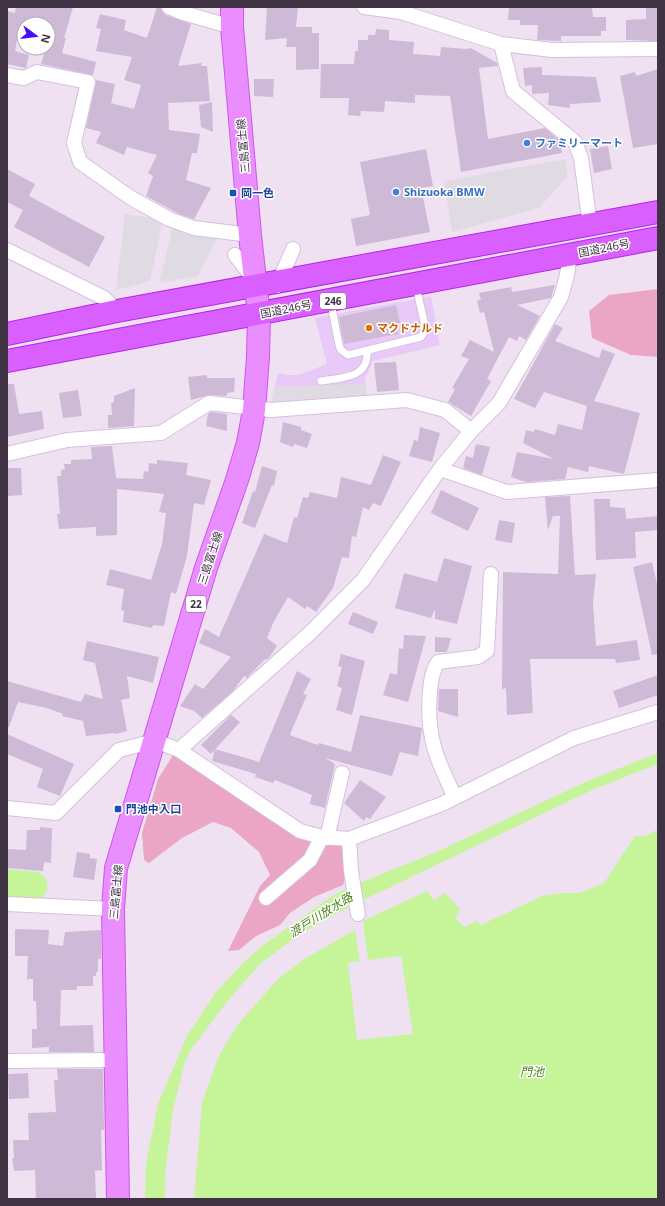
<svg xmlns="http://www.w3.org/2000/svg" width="665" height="1206" font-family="'Noto Sans','Noto Sans JP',sans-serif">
	<rect width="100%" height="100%" fill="#efe1f2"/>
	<path fill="#e8c9f7" d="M431,296L440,345L373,361L365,379L367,400L271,404L278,373L289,375H299L327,364L315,318Z"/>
	<path fill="#eaa6c4" d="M658,289V357L631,355L592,338L589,311L609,295Z
		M173,755L202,763L268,809L341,842C348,857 348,870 343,885L314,897L290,913L280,925L256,936L239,950L228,951L260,886L270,875L259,852L231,828L213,822L182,838L149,863L144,860L142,833L158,779Z"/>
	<path fill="#e0dbe2" d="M565,159L568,176L539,208L452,232L444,181Z
		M125,214L163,220L150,281L116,290Z
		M173,225L219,235L198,276L159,283Z
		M365,384L367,400L271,404L275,387Z"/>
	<path fill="#c5f598" d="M658,753V764L592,790L351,906L298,935L259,965L226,1003L190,1051L184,1065L173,1110L165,1175V1199H145L146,1164L158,1104L187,1036L216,992L242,964L262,946L331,897L345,889L434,853L592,779Z
		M658,829V1199H194L202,1103L217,1060L228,1040L239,1023L279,978L306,958L355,930L360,961L348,963L357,1040L413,1034L401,956L368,960L363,921L427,891L434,900L445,893L460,909L455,918L465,927L476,921L481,925L542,896L562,893H580L604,883L635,836H646Z"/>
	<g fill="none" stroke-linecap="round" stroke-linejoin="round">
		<path stroke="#c5f598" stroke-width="29" d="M7,884L33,886"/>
	</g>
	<path fill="#ceb9d7" d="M16,7H73L64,38H66L62,53L96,62L93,75L41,64L46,48H48L50,34L48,33V24H24V27L19,26L15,51L29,55L26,68L7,64V11L15,13Z
		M157,7H161L165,15L191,24L178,66L202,63L201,66H207L210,101L168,103L169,130L200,134L197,153H192L186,180L211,188L194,219L179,214L146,196L153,176L148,173L157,155L127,147L124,155L96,143L101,132L86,128L96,80L115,84L111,103L134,109L141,85L124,80L132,57L96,51L101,29L96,28L100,14L126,20L124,30L147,38Z
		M267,7H298L296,27H312V33H319V69L296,70V47H286L287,38L265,40Z
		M509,7H592L593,17H606V31H601V36H561V41L537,40L538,25H520V20H508Z
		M646,7H658L657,41L626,40V20L646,19Z
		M376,29L389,30V40L414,42L413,54L440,56L441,47L467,49L471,48L497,63L498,66L479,68L488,139L545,128L560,141L562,153L461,172L450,96L415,95V103L385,101L384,112L361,111L360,116L348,115L349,98H320L321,64H354L355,51H358V40H368V35H375Z
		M542,67V75L596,77L601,102L570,104V108L548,105L549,93L532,94V85L525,86L523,68Z
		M658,69V144L633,148L620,76L635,72L636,76Z
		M254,79H274L273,97L254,96Z
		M212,102L213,132L201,127L199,105Z
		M608,146L612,169L594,173L590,149Z
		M426,149L433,186L421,188L430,232L356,246L351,219L370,215L360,162Z
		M7,169L35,184L29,196L105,237L89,267L14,227L23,210L7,202Z
		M555,285L551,298L517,305L540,316L526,340L519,336L517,341L509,337L487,379L491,381L471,416L448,402L455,389L452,388L469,359L461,356L470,340L494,352L484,312L480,313L477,300H481L479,293L511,287L512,292Z
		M396,305L400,323H396L398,334L344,344L339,317Z
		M555,324L563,328L555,341L599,358L602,349L615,354L594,401L640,413L624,474L589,466L588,472L568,467L565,479L526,482L511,477L517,452L554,459L523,443L526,430L534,432L535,429L555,435L558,424L582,430L587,406L544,392L535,408L514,399Z
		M396,362L399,390L377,392L374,363Z
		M207,375V378H235L234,392L227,393V396L209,395L191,400L188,377Z
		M7,384H14L19,414L42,411L44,429L7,437Z
		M135,388L134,426L108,428V415H112L111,403L114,402V396Z
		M78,390L82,416L63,418L59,393Z
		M211,412L227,414V431L206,426L208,414Z
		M283,422L301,427V430L312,434L307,448L294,444L293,447L280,442Z
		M420,427L440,433L432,462L409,456L414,440L418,441Z
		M476,444L490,447L482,475L463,468L466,456L473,458Z
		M112,446L116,478L143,479L144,471L148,472L149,463L157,464V460L188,463L186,475L211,480L204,505L194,503L187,556L176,594L171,592L164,626L153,625L152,628L123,622L124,611L121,610L124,589L106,585L110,569L151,580L162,544L166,513L159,512L164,494L117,489V535L96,536V527L59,529L57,514H60L57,476H61V470L65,469L64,464H71V460L92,459L91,447Z
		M383,455L401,462L381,506L373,503L369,510L363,507L356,537L352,536L349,558L342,557L333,588L316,612L307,606L305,609L288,597L274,621L267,638L277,646L268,659L264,660L247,678L244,676L233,691L202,718L194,711L180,706L195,684L203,689L231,657L199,643L205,629L219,637L264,534L287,543L294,517L297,518L303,497L308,498L310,492L337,498L341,477L371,485Z
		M262,466L277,471L274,486L272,485L255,528L242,523L253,491L255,492Z
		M7,468H21L22,495L8,496Z
		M441,490L479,508L468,531L431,513Z
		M570,496L575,575L596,574L593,603L596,646L637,640L640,660L616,663L615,659H530L533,713L507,715L506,688L502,689L503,572L558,574L560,516H553L548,530L545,497Z
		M594,499H610V507L625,508L626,519L658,516V530L635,532L636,558L596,560Z
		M499,520L515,523L512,543L495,540Z
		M444,558L472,566L457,624L435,619V609L431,618L395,608L404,573L437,582Z
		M652,562L658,588V654L652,655L633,567Z
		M353,612L378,622L373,634L348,624Z
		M404,635L426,636L408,702L383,695L390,673L397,675L399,648L403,649Z
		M435,637L451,638L447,652H435Z
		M87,641L159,657L153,683L127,676L130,698L121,700L127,731L115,734V733L86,736L83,721L62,716L63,714L47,708L18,702L9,727H7V681L81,702L85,694L103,699L95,663L83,660Z
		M341,654L365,661L352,715L336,710L342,688L337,686L342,667L338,666Z
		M297,671L311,679L303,694L307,695L290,734L292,736L318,745L319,743L351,752L360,715L422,728L418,756L400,752L392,776L325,758L335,764L325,808L310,804L312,795L275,780L273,783L255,777L256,774L212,761L215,749L259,762Z
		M658,675V695L619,708L613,691Z
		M439,689H458V717L438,711Z
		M231,715L240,722L211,754L201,745Z
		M7,734L74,764L60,796L37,787L43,769L7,754Z
		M360,780L386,797L370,819L366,817L364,821L344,803Z
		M40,827L52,828L51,863L44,862L43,871L7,868V849L26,850L27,830H40Z
		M77,852L90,854V858L97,859L94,880L73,877Z
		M15,929L49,930L48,944L63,946L65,932L101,930V959H98V972H96V976H93V986H77V990H61L60,1026L93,1025L94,1052H49V1047L32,1048V1029H37L36,1001H33V979H27L28,956H15Z
		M57,1069H103L104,1130H101L102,1170L95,1171L96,1199H36L35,1170L14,1171L12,1158H14L13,1140H29L28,1113L56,1112L54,1080H58Z
		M28,1073L29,1098L9,1099L8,1074Z"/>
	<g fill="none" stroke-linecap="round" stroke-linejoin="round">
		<g stroke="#d5c0dc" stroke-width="9">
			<path id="lane" d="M331,303L339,345L341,350L348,355L421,337L425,331V326L416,286
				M321,381C339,378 368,379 367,353L364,351"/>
		</g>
		<g stroke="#d5c0dc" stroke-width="16">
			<path id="street" d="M169,7L180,12L232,27
				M364,7L401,12L501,44L552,50L658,49
				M501,44L513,91L575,142L581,158L590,225
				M7,75L24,78L37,72L88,82L74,143L80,162L131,198L169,219L194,228L250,235
				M7,250L104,298L117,311
				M235,255L253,278
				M277,286L293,249
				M7,454L67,440L161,433L209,403L271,410L407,400L445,410L471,431
				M440,469L507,492L658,480
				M179,750L310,633L363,580L440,469L471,431L499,403L561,297L567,275L570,254
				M455,797C436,759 426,735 430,691C431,681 432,671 438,662L478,657L487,651L491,574
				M7,808L56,813L119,750L155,741L179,750L300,831L322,837L349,839L442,804L574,738L658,712
				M327,838L342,773
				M349,839L351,871L358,914
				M266,898L310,860L322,837
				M7,904L113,909
				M7,1061L117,1060"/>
		</g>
		<g stroke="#ce56eb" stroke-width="24">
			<path id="primary" d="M118,1199L113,909L116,868L206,568L237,480L248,443L254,410L258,357L259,315L250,235L232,27V7"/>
		</g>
		<g stroke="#b426e7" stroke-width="24">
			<path id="highway" d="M7,334L117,311L658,212
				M7,361L658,238"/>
		</g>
		<use href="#lane" stroke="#fff" stroke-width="7"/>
		<use href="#street" stroke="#fff" stroke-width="14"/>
		<use href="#primary" stroke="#ea8dff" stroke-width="22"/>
		<use href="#highway" stroke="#da5fff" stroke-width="22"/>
	</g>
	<g fill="#3f7fe0" stroke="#fff" stroke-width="1.5">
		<circle cx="527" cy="143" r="4"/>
		<circle cx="396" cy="192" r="4"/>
	</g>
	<g fill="#1a4fb4" stroke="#fff" stroke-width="1.5">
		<rect x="229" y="189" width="8" height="8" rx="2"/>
		<rect x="114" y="805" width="8" height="8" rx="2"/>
	</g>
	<circle fill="#e8710a" stroke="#fff" stroke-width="1.5" cx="369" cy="328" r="4"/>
	<g text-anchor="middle" stroke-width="3" stroke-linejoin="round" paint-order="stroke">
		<g fill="#fff" stroke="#78707b" stroke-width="1">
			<rect x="320" y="293" width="26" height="16" rx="3"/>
			<rect x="186" y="596" width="20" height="16" rx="3"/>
		</g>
		<g font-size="10" font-weight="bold" fill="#3e3243">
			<text x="333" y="305">246</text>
			<text x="196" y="608">22</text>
		</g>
		<g font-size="11" font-weight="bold" fill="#366cbe" stroke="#fff" text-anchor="start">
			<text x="535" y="147">ファミリーマート</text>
			<text x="404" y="196">Shizuoka BMW</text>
		</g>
		<g font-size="11" fill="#3e3243" stroke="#fff">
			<text transform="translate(243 146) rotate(-95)" y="4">三島富士線</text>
			<text transform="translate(604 248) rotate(-11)" y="4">国道246号</text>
			<text transform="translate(286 309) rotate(-11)" y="4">国道246号</text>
			<text transform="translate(210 558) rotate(-72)" y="4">三島富士線</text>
			<text transform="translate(116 892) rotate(-85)" y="4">三島富士線</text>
		</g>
		<g font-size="11" font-weight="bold" fill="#164399" stroke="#fff" text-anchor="start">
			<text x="241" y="197">岡一色</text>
			<text x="126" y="813">門池中入口</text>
		</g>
		<g font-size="11" font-weight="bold" fill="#c56008" stroke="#fff" text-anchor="start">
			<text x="377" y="332">マクドナルド</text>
		</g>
		<g font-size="12" font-style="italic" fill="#4f841f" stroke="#fff">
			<text transform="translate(321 915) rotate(-32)" y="4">渡戸川放水路</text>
			<text x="532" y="1076">門池</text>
		</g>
	</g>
	<rect width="665" height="1206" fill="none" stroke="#3e3243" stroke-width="16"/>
	<g transform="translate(36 36) rotate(105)"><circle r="19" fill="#ffffff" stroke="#b2adb4"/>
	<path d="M0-3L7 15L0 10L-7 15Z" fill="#490bff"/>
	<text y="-6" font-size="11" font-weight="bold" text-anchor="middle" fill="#3e3243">N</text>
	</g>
</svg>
